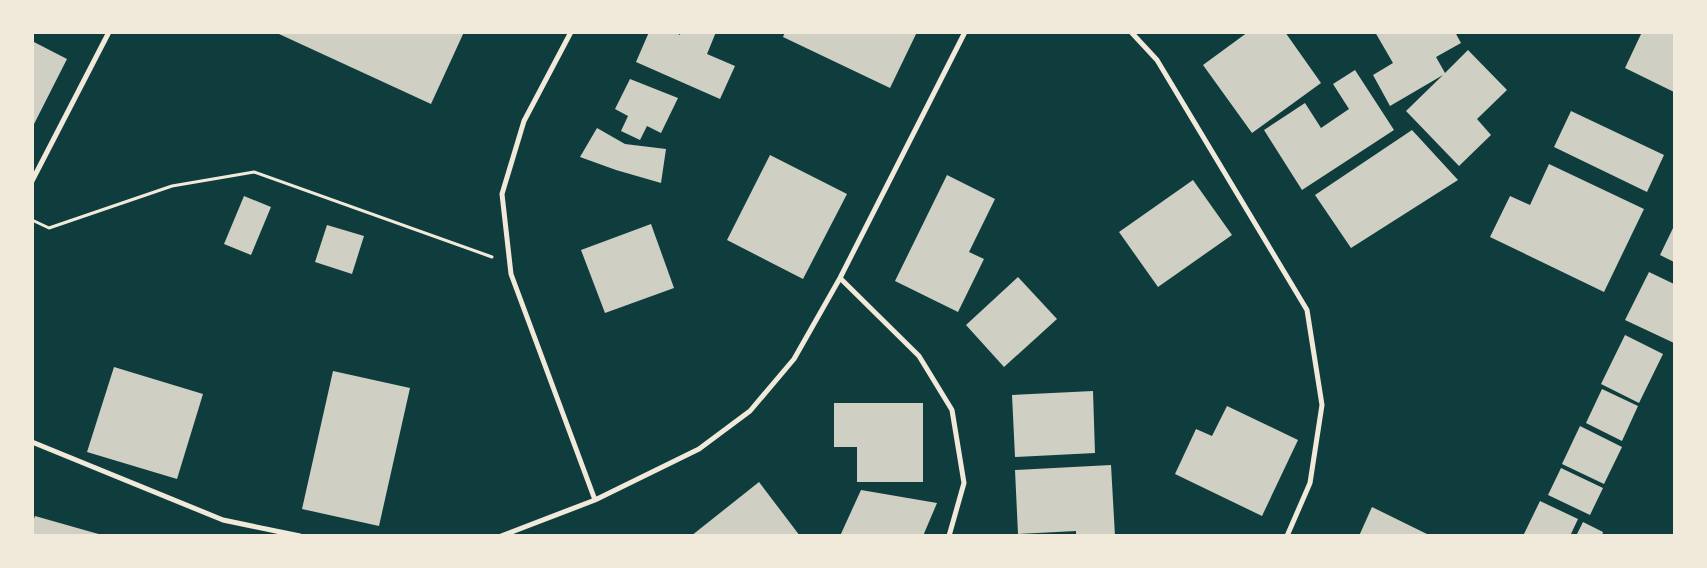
<svg xmlns="http://www.w3.org/2000/svg" width="1707" height="568" font-family="'Archivo Narrow',sans-serif">
	<rect width="100%" height="100%" fill="#0f3d3e"/>
	<path fill="#cfcfc3" d="M280,32H464L431,104L279,34Z
		M649,32H675L680,35V32H716L707,54L735,66L720,99L636,62Z
		M785,32H917L890,88L783,37Z
		M1248,32H1285L1321,83L1252,133L1203,65Z
		M1375,32H1455L1461,43L1436,57L1445,73L1468,50L1507,90L1477,119L1491,135L1459,166L1406,111L1443,75L1390,106L1373,75L1393,63Z
		M1642,32H1674V92L1625,68Z
		M32,41L67,59L32,128Z
		M1355,70L1394,130L1302,190L1264,130L1305,103L1321,128L1349,109L1333,84Z
		M630,79L678,98L661,133L647,126L640,140L621,131L628,116L615,109Z
		M1571,111L1664,155L1647,192L1554,147Z
		M597,128L625,144L666,149L661,183L616,170L580,157Z
		M1412,130L1458,180L1351,248L1315,195Z
		M770,155L847,194L803,279L727,240Z
		M1549,164L1644,209L1604,292L1490,237L1510,196L1530,205Z
		M947,175L995,199L969,252L984,259L958,312L895,281Z
		M1193,180L1232,235L1158,287L1119,232Z
		M244,196L271,207L251,255L224,244Z
		M651,224L674,288L605,313L581,250Z
		M327,225L364,236L352,274L315,262Z
		M1674,226V262L1660,255Z
		M1649,272L1674,284V343L1625,320Z
		M1018,277L1057,319L1004,367L966,325Z
		M1625,335L1663,354L1639,403L1601,384Z
		M114,367L203,394L177,479L87,452Z
		M333,371L410,388L379,526L302,509Z
		M1602,389L1638,406L1622,441L1586,423Z
		M1093,391L1095,453L1015,457L1012,395Z
		M834,403H923V482H857V447H834Z
		M1227,406L1298,440L1262,516L1175,474L1196,429L1212,436Z
		M1580,426L1622,447L1604,484L1562,464Z
		M1111,465L1115,536H1076V531L1018,534L1015,470Z
		M1561,468L1603,488L1590,515L1548,495Z
		M759,482L800,536H691Z
		M861,490L937,503L923,536H840Z
		M1540,501L1578,519L1570,536H1523Z
		M1372,507L1431,536H1359Z
		M35,516L102,535V536H32V524Z
		M1583,522L1603,532L1602,536H1576Z"/>
	<g fill="none" stroke-linecap="round" stroke-linejoin="round">
		<path stroke="#f1e9da" stroke-width="3" d="M32,220L49,228L172,186L254,172L492,257"/>
		<path stroke="#f1e9da" stroke-width="5" d="M571,32L524,121L502,194L511,274L595,500
			M1131,32L1157,60L1307,310L1322,405L1310,483L1287,536
			M32,181L109,32
			M840,278L919,356L952,410L964,483L949,536
			M32,442L223,520L300,536
			M501,536L595,500L699,449L750,411L794,359L840,278L965,32"/>
	</g>
	<rect width="1707" height="568" fill="none" stroke="#f1e9da" stroke-width="68"/>
</svg>
